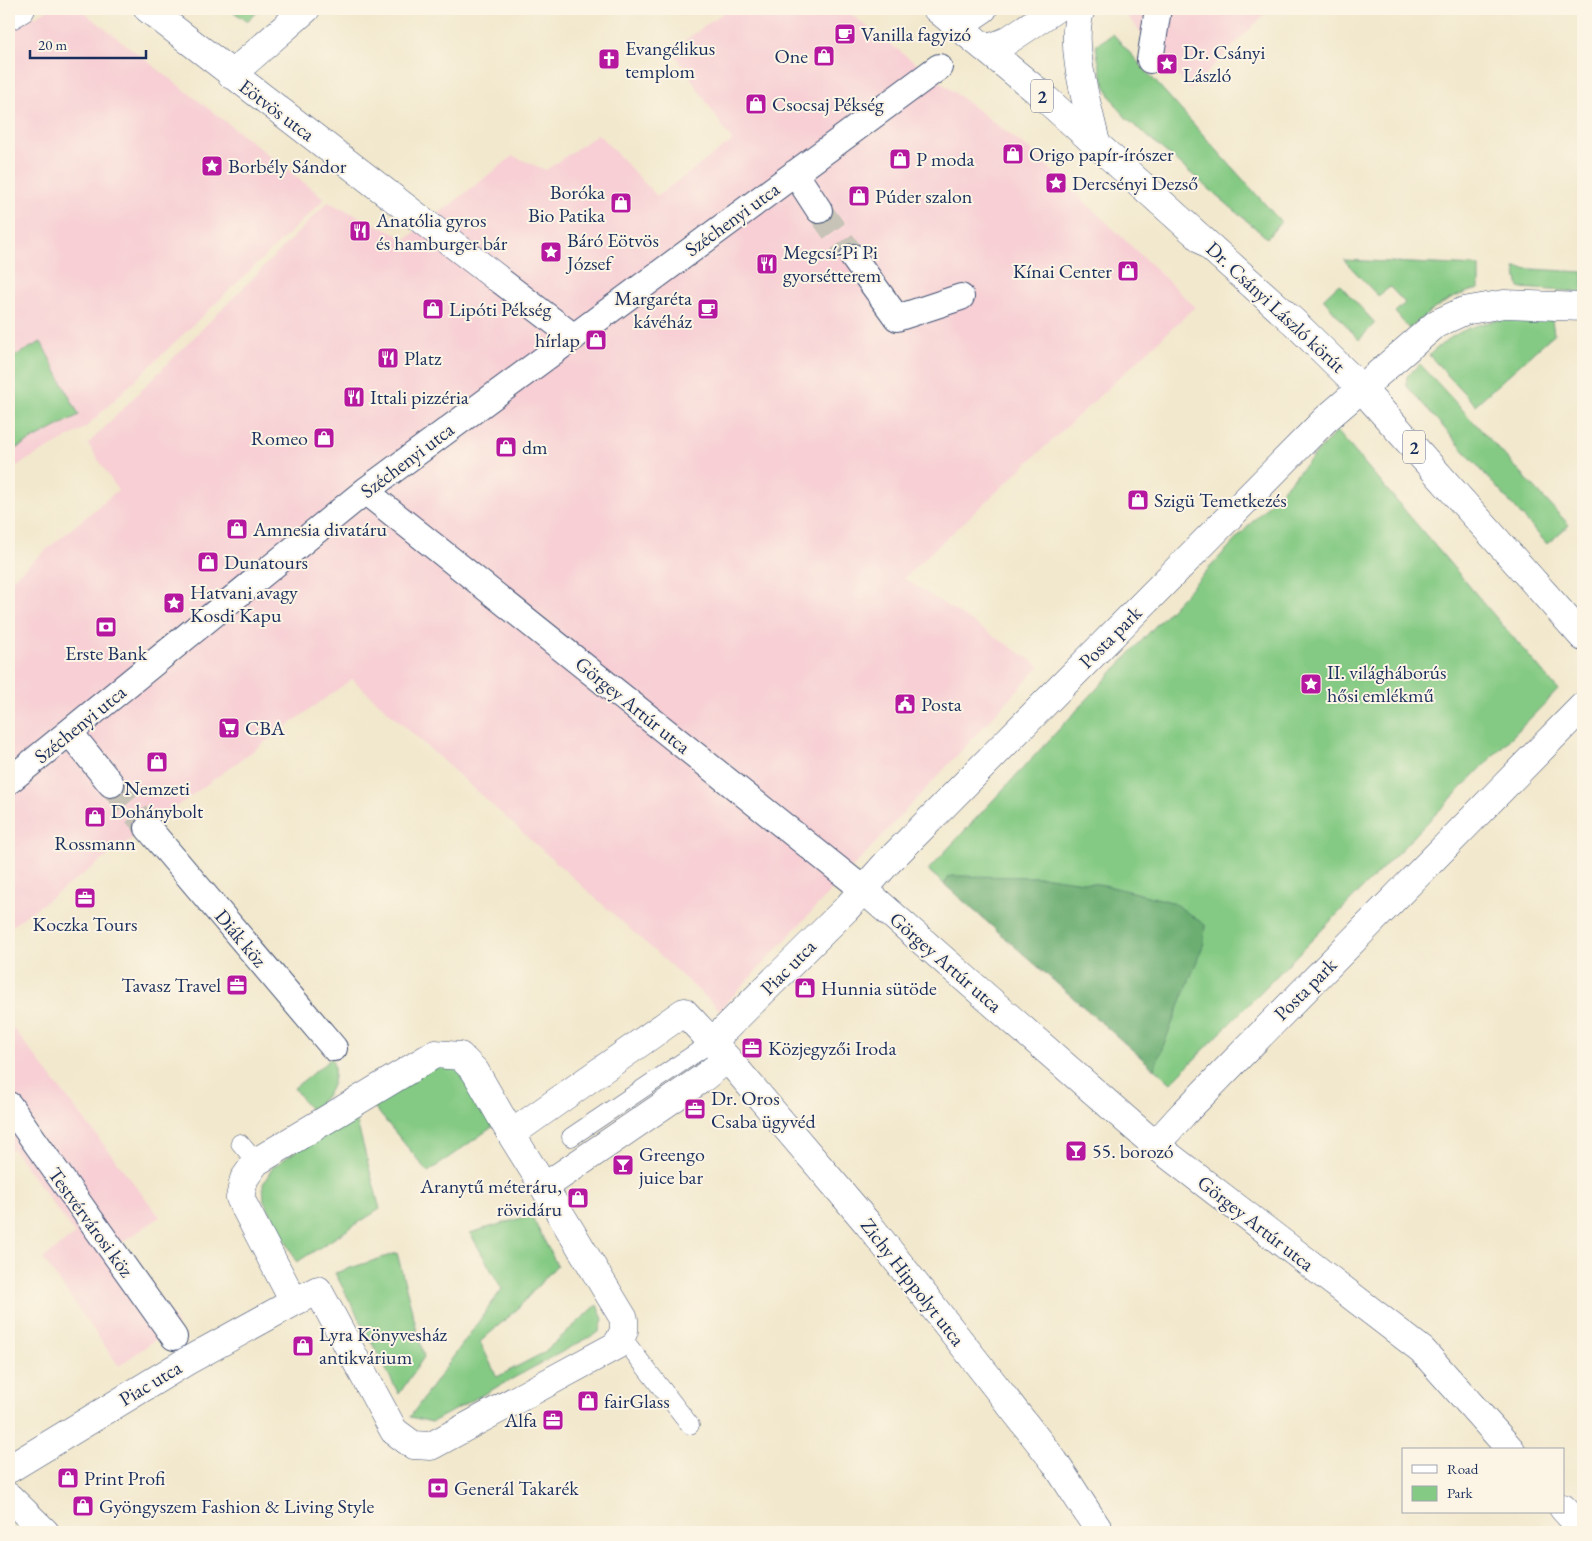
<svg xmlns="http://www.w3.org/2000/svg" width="1592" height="1541" font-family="'EB Garamond',serif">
	<rect width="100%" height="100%" fill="#fcf5e5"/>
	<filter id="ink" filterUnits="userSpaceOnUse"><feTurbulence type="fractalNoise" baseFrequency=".02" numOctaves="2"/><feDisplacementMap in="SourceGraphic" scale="10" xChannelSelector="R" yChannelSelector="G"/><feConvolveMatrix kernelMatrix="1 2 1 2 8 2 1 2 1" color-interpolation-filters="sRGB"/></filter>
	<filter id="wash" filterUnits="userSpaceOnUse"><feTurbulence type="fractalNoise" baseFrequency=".0096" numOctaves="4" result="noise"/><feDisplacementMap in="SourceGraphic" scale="20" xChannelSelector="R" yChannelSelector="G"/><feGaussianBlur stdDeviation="1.12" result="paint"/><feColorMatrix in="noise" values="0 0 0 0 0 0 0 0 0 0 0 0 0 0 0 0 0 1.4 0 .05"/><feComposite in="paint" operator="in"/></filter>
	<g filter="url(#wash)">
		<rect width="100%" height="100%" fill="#f2e8cd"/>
		<path fill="#f7cfd4" d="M49,9H80L325,199L85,428L9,470V31Z
			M728,9H844L1033,152L1195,307L904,578L1040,666L720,1010L352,679L9,928V581L118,490L88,444L328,202L406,239L513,156L546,170L598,134L657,196L732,141L672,50Z
			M1121,9H1270L1190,90Z
			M9,1023L160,1217L120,1244L177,1324L119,1366L43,1259L75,1234L13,1149L9,1151Z"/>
		<path fill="#85ca84" stroke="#507c71" d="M229,9H261L247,21Z
			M1113,34L1281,222L1267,238L1127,119C1105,92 1101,80 1096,45Z
			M1344,260L1479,266V289C1450,295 1431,310 1409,329L1395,312L1405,303L1390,287L1378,296Z
			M1515,268L1583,272V292L1519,288Z
			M1339,284L1375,323L1359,340L1323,299Z
			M1509,318L1552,320L1554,334L1475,405L1429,355C1458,329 1472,325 1509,318Z
			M41,342L79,415L9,452V359Z
			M1420,364L1569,525L1547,544L1406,385L1407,376Z
			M1337,431L1558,690L1171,1083L928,870Z
			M332,1058C339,1081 329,1098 310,1110L294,1088Z
			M434,1063L454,1064L498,1123L428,1172L370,1102Z
			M354,1111L380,1209L297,1262L264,1201L263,1184L273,1167Z
			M531,1215L557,1265L517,1309L480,1342L497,1377L543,1353L597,1305L603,1319L599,1332L432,1422L410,1417L502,1289L470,1233Z
			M397,1253L424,1357L399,1394L335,1273Z"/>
		<path fill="#6cae72" stroke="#446e68" d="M950,876L1048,877L1104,885L1172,902L1205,925L1204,943L1154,1069L944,884Z"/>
	</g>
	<g filter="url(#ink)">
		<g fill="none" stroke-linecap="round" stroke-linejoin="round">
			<path stroke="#c7c3b7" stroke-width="26" stroke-dasharray="26 13" stroke-linecap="butt" d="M819,210L853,257
				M111,784L148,828"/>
			<g stroke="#3b4b6f" stroke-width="19">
				<path id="service" d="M571,1137L712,1042
					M240,1143L256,1162
					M621,1336L690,1425"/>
			</g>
			<g stroke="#3b4b6f" stroke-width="28">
				<path id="pedestrian" d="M1150,60L1158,9
					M795,173L819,210
					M853,257L897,318L961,297
					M497,278L574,337
					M365,491L864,890
					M70,733L111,784
					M9,781L365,491L939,67
					M148,828L334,1048
					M9,1105L174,1337"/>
			</g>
			<g stroke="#3b4b6f" stroke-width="29">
				<path id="minor" d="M148,9L497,278
					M9,16L21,9
					M231,75L306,9
					M864,890L1155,1145L1422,1350L1511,1450
					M712,1042L846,909L886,864L1326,419L1436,324L1464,311L1504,304L1583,307
					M727,1059L703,1078L544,1187L624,1319V1331L617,1345L431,1446L413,1445L394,1431L318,1290L294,1302L240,1198L244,1179L256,1162L435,1054L460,1056L475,1071L511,1134L684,1012C700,1029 716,1046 732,1064L869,1225L1054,1461L1100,1532
					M511,1134L544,1187
					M1155,1145L1183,1114L1583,706
					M9,1469L187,1361L294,1302
					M9,1497L45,1532
					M1563,1508L1583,1530"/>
			</g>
			<g stroke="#3b4b6f" stroke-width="29">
				<path id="tertiary" d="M1081,9C1068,45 1088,106 1096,143
					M958,26L983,9
					M987,49L1007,41L1055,9"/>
			</g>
			<g stroke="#3b4b6f" stroke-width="29">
				<path id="primary" d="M937,9L1036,90L1295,323L1361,388L1583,637"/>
			</g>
			<use href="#service" stroke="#fff" stroke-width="18"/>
			<use href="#pedestrian" stroke="#fff" stroke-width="26"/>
			<use href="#minor" stroke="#fff" stroke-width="28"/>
			<use href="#tertiary" stroke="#fff" stroke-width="28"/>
			<use href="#primary" stroke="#fff" stroke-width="28"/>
		</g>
	</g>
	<defs>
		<g id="cafe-square" transform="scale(1.125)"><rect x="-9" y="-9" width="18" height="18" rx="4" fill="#b5179e" stroke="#fcf5e5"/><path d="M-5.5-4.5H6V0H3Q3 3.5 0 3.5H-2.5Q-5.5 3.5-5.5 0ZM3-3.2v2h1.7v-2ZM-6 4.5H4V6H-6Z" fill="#fff"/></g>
		<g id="shop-square" transform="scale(1.125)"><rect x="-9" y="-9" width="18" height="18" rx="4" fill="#b5179e" stroke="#fcf5e5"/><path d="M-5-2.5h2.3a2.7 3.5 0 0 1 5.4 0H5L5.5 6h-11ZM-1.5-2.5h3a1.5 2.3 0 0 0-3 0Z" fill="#fff"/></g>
		<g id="church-square" transform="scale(1.125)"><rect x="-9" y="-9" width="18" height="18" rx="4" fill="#b5179e" stroke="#fcf5e5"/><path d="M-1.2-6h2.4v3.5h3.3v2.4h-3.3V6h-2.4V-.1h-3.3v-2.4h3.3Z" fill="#fff"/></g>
		<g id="sight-square" transform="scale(1.125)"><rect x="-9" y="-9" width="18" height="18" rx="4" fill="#b5179e" stroke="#fcf5e5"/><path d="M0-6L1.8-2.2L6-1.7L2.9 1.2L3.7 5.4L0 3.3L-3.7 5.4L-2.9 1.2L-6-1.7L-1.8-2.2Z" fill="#fff"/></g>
		<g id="restaurant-square" transform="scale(1.125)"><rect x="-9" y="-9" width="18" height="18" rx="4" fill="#b5179e" stroke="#fcf5e5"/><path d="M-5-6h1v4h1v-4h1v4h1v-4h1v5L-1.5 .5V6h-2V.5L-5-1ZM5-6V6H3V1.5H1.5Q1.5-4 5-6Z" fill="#fff"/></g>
		<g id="bank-square" transform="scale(1.125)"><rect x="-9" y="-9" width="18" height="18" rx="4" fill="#b5179e" stroke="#fcf5e5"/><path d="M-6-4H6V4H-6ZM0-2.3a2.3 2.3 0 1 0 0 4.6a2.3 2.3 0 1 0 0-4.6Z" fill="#fff"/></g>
		<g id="civic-square" transform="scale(1.125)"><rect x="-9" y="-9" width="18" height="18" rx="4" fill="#b5179e" stroke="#fcf5e5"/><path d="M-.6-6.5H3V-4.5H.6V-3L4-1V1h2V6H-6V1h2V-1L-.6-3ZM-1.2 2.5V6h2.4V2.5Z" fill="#fff"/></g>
		<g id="supermarket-square" transform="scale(1.125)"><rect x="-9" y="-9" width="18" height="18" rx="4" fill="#b5179e" stroke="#fcf5e5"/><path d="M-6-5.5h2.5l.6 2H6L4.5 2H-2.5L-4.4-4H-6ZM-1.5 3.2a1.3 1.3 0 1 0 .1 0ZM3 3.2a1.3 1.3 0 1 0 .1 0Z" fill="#fff"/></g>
		<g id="office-square" transform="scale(1.125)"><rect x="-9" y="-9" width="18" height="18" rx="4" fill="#b5179e" stroke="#fcf5e5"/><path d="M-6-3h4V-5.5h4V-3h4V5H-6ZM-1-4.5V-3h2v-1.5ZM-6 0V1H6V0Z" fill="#fff"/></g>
		<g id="bar-square" transform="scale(1.125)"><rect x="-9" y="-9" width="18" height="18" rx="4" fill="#b5179e" stroke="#fcf5e5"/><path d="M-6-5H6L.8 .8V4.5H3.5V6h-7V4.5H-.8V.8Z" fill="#fff"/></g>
	</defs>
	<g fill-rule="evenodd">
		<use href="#cafe-square" x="845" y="34"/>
		<use href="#shop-square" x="824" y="56"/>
		<use href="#church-square" x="609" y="59"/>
		<use href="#sight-square" x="1167" y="64"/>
		<use href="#shop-square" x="756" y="104"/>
		<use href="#shop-square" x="1013" y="154"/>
		<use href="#shop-square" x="900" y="159"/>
		<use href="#sight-square" x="212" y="166"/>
		<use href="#sight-square" x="1056" y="183"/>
		<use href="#shop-square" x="859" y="196"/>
		<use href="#shop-square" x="621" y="203"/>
		<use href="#restaurant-square" x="360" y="231"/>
		<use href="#sight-square" x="551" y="252"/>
		<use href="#restaurant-square" x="767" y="264"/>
		<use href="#shop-square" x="1128" y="271"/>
		<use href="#shop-square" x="433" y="309"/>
		<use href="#cafe-square" x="708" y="309"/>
		<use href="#shop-square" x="596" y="340"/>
		<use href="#restaurant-square" x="388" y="358"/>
		<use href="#restaurant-square" x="354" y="397"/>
		<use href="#shop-square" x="324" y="438"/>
		<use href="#shop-square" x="506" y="447"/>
		<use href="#shop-square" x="1138" y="500"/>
		<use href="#shop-square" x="237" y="529"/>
		<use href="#shop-square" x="208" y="562"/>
		<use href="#sight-square" x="174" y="603"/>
		<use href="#bank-square" x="106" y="627"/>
		<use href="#sight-square" x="1311" y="684"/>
		<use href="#civic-square" x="905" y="704"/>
		<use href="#supermarket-square" x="229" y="728"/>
		<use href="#shop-square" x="157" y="762"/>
		<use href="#shop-square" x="95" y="817"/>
		<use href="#office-square" x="85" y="898"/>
		<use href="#office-square" x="237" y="985"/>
		<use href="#shop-square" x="805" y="988"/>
		<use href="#office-square" x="752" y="1048"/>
		<use href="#office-square" x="695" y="1109"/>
		<use href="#bar-square" x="1076" y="1151"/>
		<use href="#bar-square" x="623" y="1165"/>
		<use href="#shop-square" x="578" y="1198"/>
		<use href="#shop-square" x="303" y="1346"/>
		<use href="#shop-square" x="588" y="1401"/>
		<use href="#office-square" x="553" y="1420"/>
		<use href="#shop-square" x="68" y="1478"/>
		<use href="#bank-square" x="438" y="1488"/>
		<use href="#shop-square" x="83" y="1506"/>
	</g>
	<g text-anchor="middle" stroke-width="4" stroke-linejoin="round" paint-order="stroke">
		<g fill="#fcf5e5" stroke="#5e6a86" stroke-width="1">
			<rect x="1031" y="79.5" width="22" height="33" rx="4"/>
			<rect x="1403" y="430.5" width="22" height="33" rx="4"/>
		</g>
		<g font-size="19" font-weight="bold" fill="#1b2f5e">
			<text x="1042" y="103">2</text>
			<text x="1414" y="454">2</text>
		</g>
		<g font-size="20" fill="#1b2f5e" stroke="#fcf5e5" text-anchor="start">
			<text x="861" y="41">Vanilla fagyizó</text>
			<text x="625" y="55">Evangélikus<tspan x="625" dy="23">templom</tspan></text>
			<text x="1183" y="59">Dr. Csányi<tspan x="1183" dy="23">László</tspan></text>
			<text x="808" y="63" text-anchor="end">One</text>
			<text x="772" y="111">Csocsaj Pékség</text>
			<text x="1029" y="161">Origo papír-írószer</text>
			<text x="916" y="166">P moda</text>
			<text x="228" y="173">Borbély Sándor</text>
			<text x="1072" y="190">Dercsényi Dezső</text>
			<text x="605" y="199" text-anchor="end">Boróka<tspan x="605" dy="23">Bio Patika</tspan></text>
			<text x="875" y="203">Púder szalon</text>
			<text x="376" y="227">Anatólia gyros<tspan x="376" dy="23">és hamburger bár</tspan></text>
			<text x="567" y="247">Báró Eötvös<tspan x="567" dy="23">József</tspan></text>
			<text x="783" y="259">Megcsí-Pi Pi<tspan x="783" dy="23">gyorsétterem</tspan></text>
			<text x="1112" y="278" text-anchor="end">Kínai Center</text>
			<text x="692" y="305" text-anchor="end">Margaréta<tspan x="692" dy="23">kávéház</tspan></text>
			<text x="449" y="316">Lipóti Pékség</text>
			<text x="580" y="347" text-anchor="end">hírlap</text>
			<text x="404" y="365">Platz</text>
			<text x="370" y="404">Ittali pizzéria</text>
			<text x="308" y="445" text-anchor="end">Romeo</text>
			<text x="522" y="454">dm</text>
			<text x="1154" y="507">Szigü Temetkezés</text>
			<text x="253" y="536">Amnesia divatáru</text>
			<text x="224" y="569">Dunatours</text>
			<text x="190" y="599">Hatvani avagy<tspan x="190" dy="23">Kosdi Kapu</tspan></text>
			<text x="106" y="660" text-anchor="middle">Erste Bank</text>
			<text x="1327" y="679">II. világháborús<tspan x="1327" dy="23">hősi emlékmű</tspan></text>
			<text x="921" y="711">Posta</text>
			<text x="245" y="735">CBA</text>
			<text x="157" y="795" text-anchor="middle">Nemzeti<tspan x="157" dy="23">Dohánybolt</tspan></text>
			<text x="95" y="850" text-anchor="middle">Rossmann</text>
			<text x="85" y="931" text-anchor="middle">Koczka Tours</text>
			<text x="221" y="992" text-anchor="end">Tavasz Travel</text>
			<text x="821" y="995">Hunnia sütöde</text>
			<text x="768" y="1055">Közjegyzői Iroda</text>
			<text x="711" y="1105">Dr. Oros<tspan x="711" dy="23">Csaba ügyvéd</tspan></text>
			<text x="1092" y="1158">55. borozó</text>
			<text x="639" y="1161">Greengo<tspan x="639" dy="23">juice bar</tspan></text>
			<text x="562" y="1193" text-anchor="end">Aranytű méteráru,<tspan x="562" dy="23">rövidáru</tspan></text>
			<text x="319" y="1341">Lyra Könyvesház<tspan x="319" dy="23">antikvárium</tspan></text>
			<text x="604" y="1408">fairGlass</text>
			<text x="537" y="1427" text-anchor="end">Alfa</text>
			<text x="84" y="1485">Print Profi</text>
			<text x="454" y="1495">Generál Takarék</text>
			<text x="99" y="1513">Gyöngyszem Fashion &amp; Living Style</text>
		</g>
		<g font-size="20" fill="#1b2f5e" stroke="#fcf5e5">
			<text transform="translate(277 110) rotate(37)" y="7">Eötvös utca</text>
			<text transform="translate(732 219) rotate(-36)" y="7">Széchenyi utca</text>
			<text transform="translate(1276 307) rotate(43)" y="7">Dr. Csányi László körút</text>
			<text transform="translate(407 460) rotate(-37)" y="7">Széchenyi utca</text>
			<text transform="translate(1110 637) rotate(-45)" y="7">Posta park</text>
			<text transform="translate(633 705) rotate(39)" y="7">Görgey Artúr utca</text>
			<text transform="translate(80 724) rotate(-39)" y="7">Széchenyi utca</text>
			<text transform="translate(241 938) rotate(50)" y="7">Diák köz</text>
			<text transform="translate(946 962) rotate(41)" y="7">Görgey Artúr utca</text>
			<text transform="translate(788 967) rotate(-45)" y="7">Piac utca</text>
			<text transform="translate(1305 989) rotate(-45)" y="7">Posta park</text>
			<text transform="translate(91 1222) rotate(54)" y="7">Testvérvárosi köz</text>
			<text transform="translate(1256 1223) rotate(38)" y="7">Görgey Artúr utca</text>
			<text transform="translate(913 1282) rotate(52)" y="7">Zichy Hippolyt utca</text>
			<text transform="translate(150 1383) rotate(-31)" y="7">Piac utca</text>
		</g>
	</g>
	<rect width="1592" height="1541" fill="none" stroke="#fcf5e5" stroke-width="30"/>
	<rect x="1402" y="1448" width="162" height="65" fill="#fcf5e5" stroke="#a2a6af"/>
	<rect x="1412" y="1465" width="25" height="8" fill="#ffffff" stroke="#a2a6af"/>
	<text x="1447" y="1474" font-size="15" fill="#1b2f5e">Road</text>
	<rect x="1412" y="1486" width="25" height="15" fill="#85ca84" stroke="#a2a6af"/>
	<text x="1447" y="1498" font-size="15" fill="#1b2f5e">Park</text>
	<path d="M30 50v8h116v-8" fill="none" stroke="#1b2f5e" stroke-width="2.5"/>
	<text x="38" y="50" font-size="15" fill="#1b2f5e" stroke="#fcf5e5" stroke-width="4" paint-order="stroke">20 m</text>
</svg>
